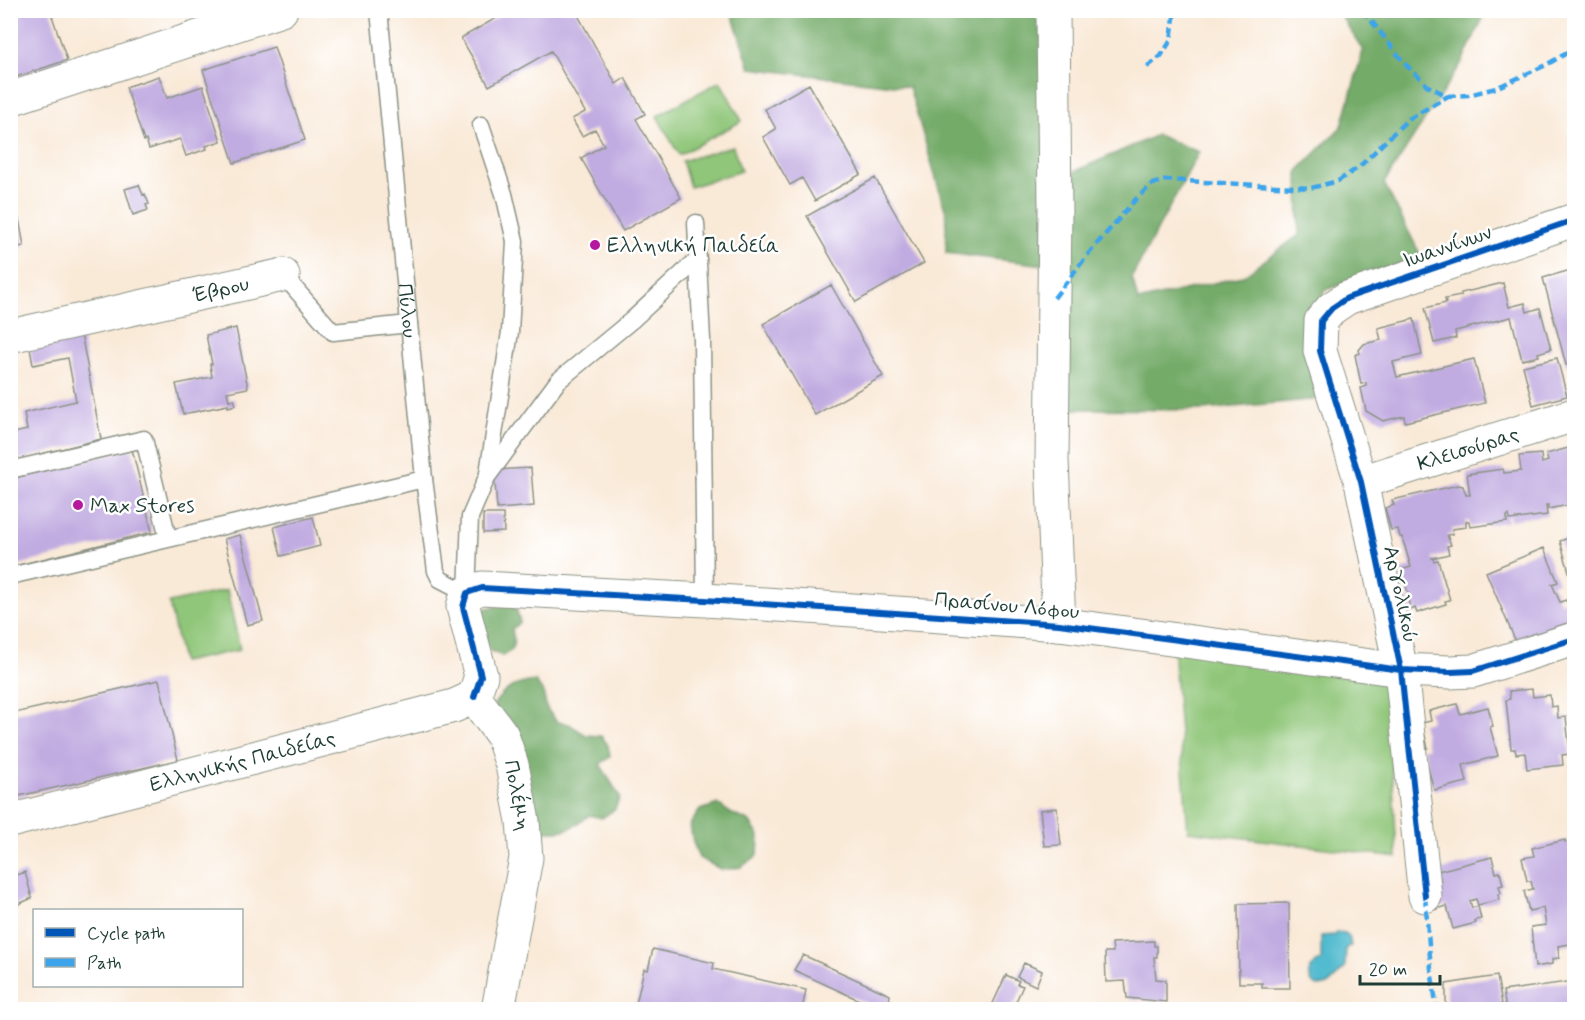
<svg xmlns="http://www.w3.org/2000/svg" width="1585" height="1020" font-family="Mynerve,sans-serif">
	<rect width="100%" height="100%" fill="#fff"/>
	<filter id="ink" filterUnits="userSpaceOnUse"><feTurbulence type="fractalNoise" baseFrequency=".0167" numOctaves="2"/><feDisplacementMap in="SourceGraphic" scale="12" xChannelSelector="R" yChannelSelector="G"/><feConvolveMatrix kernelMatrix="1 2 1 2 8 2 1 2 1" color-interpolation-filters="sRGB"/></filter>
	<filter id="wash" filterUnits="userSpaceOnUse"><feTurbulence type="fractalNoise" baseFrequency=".008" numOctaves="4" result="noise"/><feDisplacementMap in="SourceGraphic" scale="24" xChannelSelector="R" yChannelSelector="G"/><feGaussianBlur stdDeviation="1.35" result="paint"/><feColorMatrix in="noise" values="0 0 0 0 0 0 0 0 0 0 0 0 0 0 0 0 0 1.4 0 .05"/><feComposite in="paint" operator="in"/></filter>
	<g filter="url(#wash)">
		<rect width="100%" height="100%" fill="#f9e9d7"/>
		<path fill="#90c679" stroke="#588256" stroke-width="1.5" d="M720,81L742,121L679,155L657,116Z
			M733,146L741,171L690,187L682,161Z
			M227,590L240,650L182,662L169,603Z
			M1173,647L1383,668L1388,689L1397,857L1188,831Z"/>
		<path fill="#74ab69" stroke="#4a744e" stroke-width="1.5" d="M1476,10L1485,14L1461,64L1384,183L1421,256L1326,290L1316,303L1318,399L1203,410L1064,409L1065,266L1073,172L1157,135L1199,152L1132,277L1138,301L1243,276L1299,235L1298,171L1342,126L1363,50L1338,11Z
			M731,11H1045L1044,265L946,253V213L909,87L750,68Z
			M510,604L517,611L520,622L512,629L514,640L512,650L502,656L490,651L476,616L487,608Z
			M535,681L543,692L547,709L557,722L569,724L586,735L601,736L608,745L610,757L600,764L620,797L615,809L602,818L589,815C573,829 566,832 545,831L536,818L494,704C507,687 514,684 535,681Z
			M718,804L732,814L749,821L759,836L758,855L741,867L722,870L699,858L693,842L690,825L700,810Z"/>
		<path fill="#52bbcf" stroke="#387c82" stroke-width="1.5" d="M1336,932L1345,933L1349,937L1351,946L1346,947L1345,968C1340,972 1332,983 1327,985C1310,992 1301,968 1321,961V936L1335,935Z"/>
		<g id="blocks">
			<path fill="#c1ace1" d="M10,10H50L67,60L10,79Z
				M497,10H575L616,84L625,78L645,114L636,119L681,198L623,231L581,158L604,145L595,129L582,136L572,119L585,112L551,51L489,86L461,38L500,16Z
				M274,47L305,140L234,163L203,70Z
				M159,76L167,98L203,86L221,141L206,146L207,149L186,156L180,139L149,149L146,140L144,141L126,87Z
				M809,84L861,174L815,201L802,178L790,185L763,137L776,129L765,109Z
				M875,178L924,263L856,302L807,216Z
				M139,185L143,195L145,194L149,204L146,205L148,210L133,215L125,189Z
				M19,219L24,246L12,248L16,272L10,273V221Z
				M1574,269V363L1566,365L1543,278Z
				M1503,283L1509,307L1525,303L1527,312L1540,308L1551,349L1538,353L1539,356L1522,360L1511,317L1455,331L1456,338L1434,343L1425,308L1446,303L1445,299L1461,296V293Z
				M831,285L883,376L815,415L763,324Z
				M1414,319L1422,355L1393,362L1397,377L1474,359L1485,403L1405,422L1404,416L1383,421L1366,411L1361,388L1366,386V383L1361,384L1355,355L1360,353L1359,350L1364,344L1381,340L1378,328Z
				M236,328L248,388L227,392L229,400L234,399L236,405L228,407V405L183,414L176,384L212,377L210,364H212L206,335Z
				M81,333L101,439L10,462V434L27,430L24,413L76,401L68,358L33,365L29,343Z
				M1557,358L1567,396L1533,405L1523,366Z
				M1572,447L1573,453H1574V504L1548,509V505H1546L1547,515L1510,520L1509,515L1507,516V522L1470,527L1469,521H1466V527L1452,529L1453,534L1447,535L1451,545L1447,546L1449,554L1432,558L1434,561L1438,560L1450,600L1445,601L1446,604L1417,613L1415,608L1411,610L1408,600L1410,599L1401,570L1411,567L1402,537H1400L1398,529L1391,530L1385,508L1394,505L1392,500L1458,485L1463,486L1466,495H1470L1467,474L1503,469L1504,473L1521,471L1519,456L1541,454L1542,463L1548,461L1546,454Z
				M132,449L152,532L10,567V479Z
				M531,468L534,506L497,509L494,470Z
				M483,514H503L504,532L483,533Z
				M313,517L320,546L281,556L274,527Z
				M240,535L263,621L247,625L224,539Z
				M1574,536V581L1572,582L1560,541Z
				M1544,548L1558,582L1552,584L1560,602L1566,600L1574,621L1515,640L1486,572Z
				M159,680L178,760L10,798V714Z
				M1532,689L1533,697L1550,695L1551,707L1557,706L1558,718L1566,717L1570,754L1562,755L1563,765L1527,769L1525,753L1516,754L1515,749H1511L1506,700L1510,699L1509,691Z
				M1457,704L1460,714L1488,707L1493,726L1490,727L1498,756L1463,765L1467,782L1434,790L1423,748H1428L1422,723L1431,721L1429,711Z
				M1057,808L1061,845L1044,846L1040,810Z
				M1565,840V842L1574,840V871L1573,872L1574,878V900L1571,901V904H1574V925H1573L1574,929V938L1570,944L1558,946L1559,958L1552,959V964L1535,967L1531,927L1546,925L1543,908L1529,911L1524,891L1533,889L1531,881H1527L1522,858L1534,856L1532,848Z
				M1492,857L1496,873L1500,872L1503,885L1499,886L1501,893L1498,894L1499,900L1478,905L1476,899L1470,901L1472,908L1478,906L1481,919L1475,920L1476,923L1453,929L1447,906L1433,910L1425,896L1435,883L1441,882L1438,871Z
				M25,872L32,898L10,908V877Z
				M1289,903L1290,988H1262V983H1239L1238,904Z
				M1154,941V946H1157V957H1154L1156,979L1166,980V1002L1127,998L1125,981L1106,982L1105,952H1113L1112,943Z
				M653,949L714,963L713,969L806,990L802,1010H661L636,1004L644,969L648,970Z
				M803,955L890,995L888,1010L874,1004L872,1006L794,970Z
				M1024,963L1042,971L1036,986L1017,977Z
				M1006,975L1019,981L1017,984L1023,986L1012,1010H990Z
				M1497,976L1502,1004L1479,1010H1446V984Z
				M1574,981V1010H1506L1503,991Z"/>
		</g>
	</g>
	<g filter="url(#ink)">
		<use href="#blocks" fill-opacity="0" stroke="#8c9386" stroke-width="1.5"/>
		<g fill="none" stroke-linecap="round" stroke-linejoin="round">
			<g stroke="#8c9386" stroke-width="19">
				<g id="lane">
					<path id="s1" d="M379,10L424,479L436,571L440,579L467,593L470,517L487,477L558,381L632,320L698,259"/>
					<path d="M481,125L504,194L515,241L510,332L488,473"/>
					<path d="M696,223L702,340L705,600"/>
					<path d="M283,275L333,332L409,324"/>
					<path d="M10,470L144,439L168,538"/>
					<path d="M10,576L424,479"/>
				</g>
			</g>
			<g stroke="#8c9386" stroke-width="35">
				<g id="street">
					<path d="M1053,10L1055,212L1052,460L1059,624"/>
					<path d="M10,99L281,10"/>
					<path id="s2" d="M10,336L283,275"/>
					<path id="s3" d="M1361,482L1574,415"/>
					<path d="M474,697L481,676L463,607L467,593L482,588L705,600L1059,624L1401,670L1450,672L1473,671L1574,639"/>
					<path id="s4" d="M474,697L502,735L512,765L523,821L526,858L498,1010"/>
					<path id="s5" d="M10,821L454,706L474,697"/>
					<path d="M1425,896L1401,670L1361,482L1320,351L1321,321L1332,308L1347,298L1574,220"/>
				</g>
			</g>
			<use href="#lane" stroke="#fff" stroke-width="16"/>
			<use href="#street" stroke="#fff" stroke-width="33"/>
			<path stroke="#3da4eb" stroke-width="4.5" stroke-dasharray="9 4.5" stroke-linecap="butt" d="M1363,10L1405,64L1428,86L1448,96L1468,95L1496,88L1546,65L1574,49
				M1147,67L1161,56L1171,40L1175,10
				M1054,298L1090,252L1136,199L1153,184L1166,180L1311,188L1338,181L1359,167L1407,120L1448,96
				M1425,896L1431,969L1437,1010"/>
			<g stroke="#fff" stroke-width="10">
				<path id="cycleway" d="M474,697L481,676L463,607L467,593L482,588L705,600L1059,624L1401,670L1450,672L1473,671L1574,639
					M1425,896L1401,670L1361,482L1320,351L1321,321L1332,308L1347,298L1574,220"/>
			</g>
			<use href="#cycleway" stroke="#0057b8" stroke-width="6"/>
		</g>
	</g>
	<g fill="#b5179e" stroke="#fff" stroke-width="2">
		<circle cx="595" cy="245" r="6"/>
		<circle cx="78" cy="505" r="6"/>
	</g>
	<g text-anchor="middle" stroke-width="5" stroke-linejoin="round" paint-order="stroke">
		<g font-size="21" fill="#1f3d34" stroke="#fff" text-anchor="start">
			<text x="607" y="252">Ελληνική Παιδεία</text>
			<text x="90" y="512">Max Stores</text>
		</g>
		<g font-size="21" fill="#1f3d34" stroke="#fff">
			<text transform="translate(1447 246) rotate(-19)" y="7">Ιωαννίνων</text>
			<text dy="7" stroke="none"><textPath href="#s2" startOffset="216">Έβρου</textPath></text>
			<text dy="7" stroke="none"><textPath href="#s1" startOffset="302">Πύλου</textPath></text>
			<text dy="7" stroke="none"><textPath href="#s3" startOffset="112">Κλεισούρας</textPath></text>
			<text transform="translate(1401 594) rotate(78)" y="7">Αργολικού</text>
			<text transform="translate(1007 605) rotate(5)" y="7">Πρασίνου Λόφου</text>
			<text dy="7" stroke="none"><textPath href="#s5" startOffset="240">Ελληνικής Παιδείας</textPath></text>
			<text dy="7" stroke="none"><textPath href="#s4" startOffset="110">Πολέμη</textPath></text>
		</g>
	</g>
	<rect width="1585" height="1020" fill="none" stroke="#fff" stroke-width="36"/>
	<rect x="33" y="909" width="210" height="78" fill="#ffffff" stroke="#a5b1ae" stroke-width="1.5"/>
	<rect x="45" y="928" width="30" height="9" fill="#0057b8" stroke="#a5b1ae" stroke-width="1.5"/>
	<text x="87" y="939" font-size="18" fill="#1f3d34">Cycle path</text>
	<rect x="45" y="958" width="30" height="9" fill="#3da4eb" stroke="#a5b1ae" stroke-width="1.5"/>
	<text x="87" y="969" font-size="18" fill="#1f3d34">Path</text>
	<path d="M1360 975v9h80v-9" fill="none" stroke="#1f3d34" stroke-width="3"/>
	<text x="1369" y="975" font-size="18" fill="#1f3d34" stroke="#ffffff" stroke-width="4.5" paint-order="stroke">20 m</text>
</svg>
